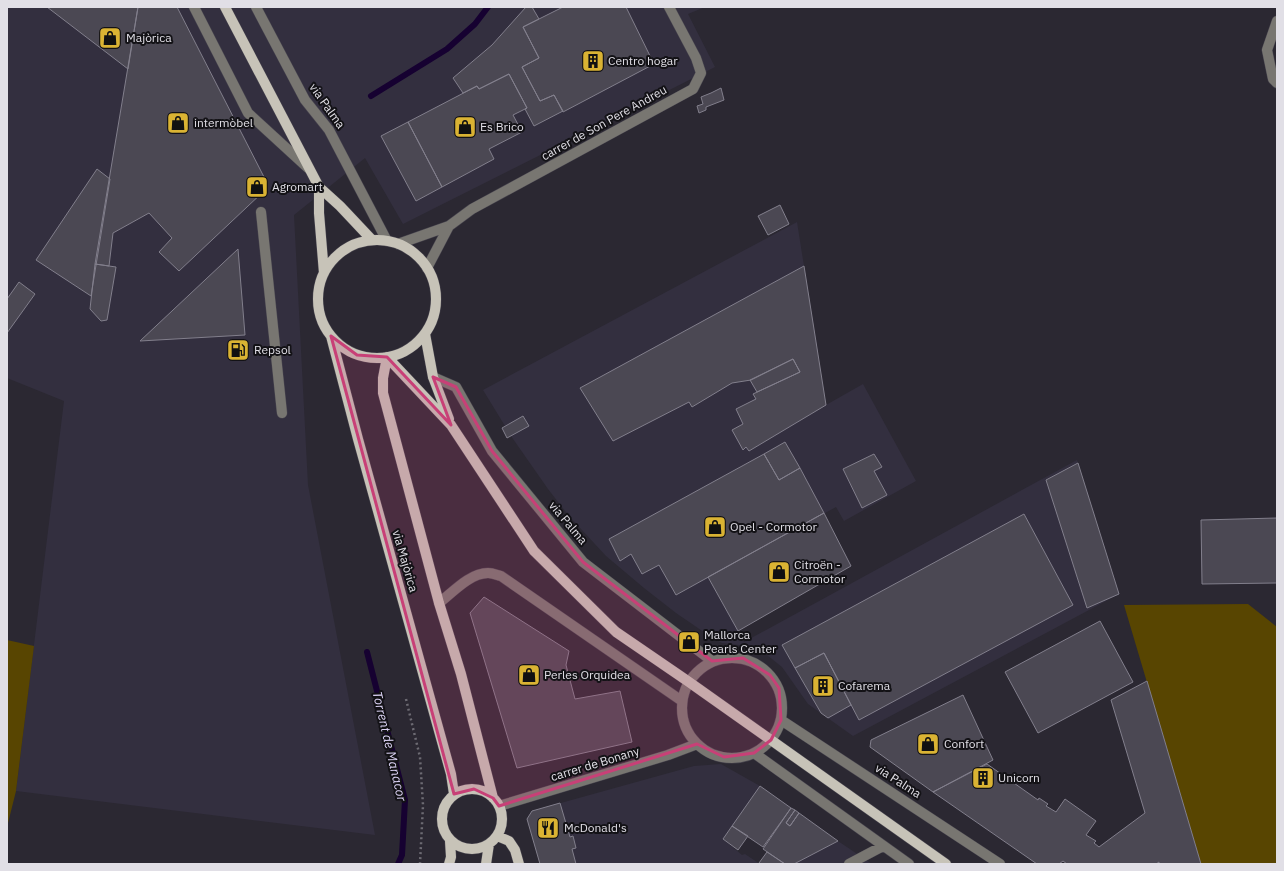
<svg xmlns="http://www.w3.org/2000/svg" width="1284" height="871" font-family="'IBM Plex Sans',sans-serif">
	<rect width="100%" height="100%" fill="#2b2832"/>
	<path fill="#332f3f" d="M7,7H705L688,14L715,67L403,224L365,158L294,215L308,485L375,835L16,791L64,401L7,378Z
		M797,222L826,405L863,384L916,481L844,521L836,507L708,577L744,642L1077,460L1119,594L853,736L808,704L782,667L767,655L739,645L722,643L714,639L676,613L644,588L606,556L569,516L548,489L511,436L528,426L524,417L505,426L483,390Z
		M721,764L760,786L723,839L742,855L745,854L760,864H540L527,819L532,811L694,766Z
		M838,841L872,864H794Z"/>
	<path fill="#584501" d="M1248,604L1277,627V864H1201L1124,605Z
		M7,640L34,646L16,791L7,827Z"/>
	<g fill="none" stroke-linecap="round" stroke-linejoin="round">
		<path stroke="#160131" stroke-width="6" d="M371,96L447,49L475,24L488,7
			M367,652L405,800L402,855L398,864"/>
	</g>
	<path fill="#4b4853" stroke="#827f8c" d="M47,7H138L128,69Z
		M138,7H177L264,177V191L179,271L159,252L172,238L149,213L113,233L109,266L95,264Z
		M526,7H532L539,19L523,27L539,58L522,67L540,101L554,95L563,111L534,126L525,109L527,108L509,74L479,89L477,86L463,93L453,78L492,45Z
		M563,7H626L654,64L563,112L554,95L540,101L522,67L539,58L523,27Z
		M509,74L527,108L513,115L522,132L489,149L494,159L442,187L408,122L477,86L479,89Z
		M721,88L724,100L706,107V110L699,113L697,106L703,104L701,97L711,93Z
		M408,122L442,187L416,201L381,136Z
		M97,169L110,179L91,296L36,260Z
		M780,205L789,224L768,235L758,216Z
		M238,249L245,335L140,341Z
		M95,264L116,267L107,320L101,321L90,309Z
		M804,266L826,405L749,451L746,447L743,450L732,430L743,424L736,409L756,399L753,394L800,372L793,359L751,380L732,383L692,407L689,402L613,441L580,388Z
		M19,282L35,294L7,333V299Z
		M793,359L800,372L757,392L750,380Z
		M523,416L529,426L507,438L502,428Z
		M785,442L800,468L779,480L764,454Z
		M764,454L779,480L800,468L824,513L676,595L659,565L642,574L631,554L620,561L609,539Z
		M874,454L882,467L874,471L887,495L862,508L843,469Z
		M1078,463L1119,594L1087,608L1046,480Z
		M824,513L851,566L738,631L708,577Z
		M1024,514L1073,605L859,720L824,653L795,668L782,645Z
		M1277,518V583L1202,584L1201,520Z
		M484,597L569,651L566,665L575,699L620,691L632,742L517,768L470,613Z
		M1100,621L1133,682L1038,733L1005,672Z
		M824,653L851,705L828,718L821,713L795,668Z
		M1147,681L1201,864H1159V862L1156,864H1067L1063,861L1059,864H1037L933,792L987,764L1038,800L1039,798L1048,804L1046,806L1056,812L1065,799L1096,821L1086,835L1096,841L1094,843L1099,847L1145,813L1111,700Z
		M963,695L993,760L933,792L870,747L871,740Z
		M760,786L791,808L763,847L732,826Z
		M560,803L570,837L573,836L576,848L572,849L576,864H540L527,819L532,811Z
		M791,808L795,810L786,823L790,826L799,813L838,841L794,864H785L763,849Z
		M795,810L799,813L790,826L786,823Z
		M732,826L748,836L738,850L723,839Z
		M767,852L785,864H760L759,863Z"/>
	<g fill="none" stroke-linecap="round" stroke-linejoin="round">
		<g stroke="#48454f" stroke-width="11">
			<path id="minor" d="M194,7L248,113L308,168
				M256,7L305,100L329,130L387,241
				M1277,21L1267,50L1273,79L1277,83
				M261,212L282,413
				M449,226L472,209L693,89L701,73L696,58L669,7
				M398,244L449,226L427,268
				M433,377L456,387L492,451L583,562L712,661
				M439,603C453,592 470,573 488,573C493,573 497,575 501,576L682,701
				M682 708a50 50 0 1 1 100 0a50 50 0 1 1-100 0Z
				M781,720L1000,864
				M754,753L909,864
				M499,806L668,755L697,744
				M849,864L883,846"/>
		</g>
		<g stroke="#48454f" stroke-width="11">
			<path id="major" d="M225,7L319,187L340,206L372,240
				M319,187V213L324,273
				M318 299a59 59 0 1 1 118 0a59 59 0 1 1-118 0Z
				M425,334L433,377L449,419
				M331,336L358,439L451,774L454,794
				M387,357L451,425L534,551L616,632L689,682L946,864
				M387,357L383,378V393L439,603L461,674L493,798
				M442 819a30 30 0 1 1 60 0a30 30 0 1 1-60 0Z
				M497,836L509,841L515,850L519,864
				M449,864L451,857L450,841
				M486,864L489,844"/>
		</g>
		<path stroke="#6d6b73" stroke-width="2.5" stroke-dasharray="2 3" stroke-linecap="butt" d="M406,699L420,757L423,805L420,864"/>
		<use href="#minor" stroke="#787671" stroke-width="10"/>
		<use href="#major" stroke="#c7c3b8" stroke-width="10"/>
	</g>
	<path fill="#c84077" fill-opacity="0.2" stroke="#c84077" stroke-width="3" stroke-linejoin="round" d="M331,336L357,355L387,357L451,425L433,377L456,387L492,451L583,562L712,661L743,658L770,675L779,688L781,720L771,740L754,753L724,757L697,744L499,806L493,798L474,789L454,794Z"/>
	<defs>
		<g id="shop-square" transform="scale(1.15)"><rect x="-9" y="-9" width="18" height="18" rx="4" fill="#dab333" stroke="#131216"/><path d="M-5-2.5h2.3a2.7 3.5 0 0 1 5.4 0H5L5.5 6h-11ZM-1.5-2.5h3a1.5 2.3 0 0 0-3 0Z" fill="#111"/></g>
		<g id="building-square" transform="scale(1.15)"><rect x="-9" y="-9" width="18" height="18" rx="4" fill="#dab333" stroke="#131216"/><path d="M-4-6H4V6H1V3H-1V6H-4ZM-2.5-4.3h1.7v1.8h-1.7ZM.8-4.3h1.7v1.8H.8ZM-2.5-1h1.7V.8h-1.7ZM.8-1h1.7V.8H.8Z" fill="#111"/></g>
		<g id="fuel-square" transform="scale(1.15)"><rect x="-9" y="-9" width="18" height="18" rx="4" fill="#dab333" stroke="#131216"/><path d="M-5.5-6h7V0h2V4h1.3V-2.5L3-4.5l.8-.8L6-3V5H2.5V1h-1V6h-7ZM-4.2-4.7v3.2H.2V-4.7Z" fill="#111"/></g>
		<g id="restaurant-square" transform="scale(1.15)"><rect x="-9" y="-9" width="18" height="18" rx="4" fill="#dab333" stroke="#131216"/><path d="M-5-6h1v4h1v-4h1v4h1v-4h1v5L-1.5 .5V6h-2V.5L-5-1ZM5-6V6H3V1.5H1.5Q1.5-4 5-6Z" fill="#111"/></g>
	</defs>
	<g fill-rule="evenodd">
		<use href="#shop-square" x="110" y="38"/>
		<use href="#building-square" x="593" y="61"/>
		<use href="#shop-square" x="178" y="123"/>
		<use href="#shop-square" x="465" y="127"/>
		<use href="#shop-square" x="257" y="187"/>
		<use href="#fuel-square" x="238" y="350"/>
		<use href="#shop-square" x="715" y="527"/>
		<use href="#shop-square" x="779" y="572"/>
		<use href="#shop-square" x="689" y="642"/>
		<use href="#shop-square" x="529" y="675"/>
		<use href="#building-square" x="823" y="686"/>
		<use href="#shop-square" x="928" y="744"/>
		<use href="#building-square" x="983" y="778"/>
		<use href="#restaurant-square" x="548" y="828"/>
	</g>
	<g text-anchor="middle" stroke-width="4" stroke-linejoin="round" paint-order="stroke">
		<g font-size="12" fill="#e1dfe6" stroke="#131216" text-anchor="start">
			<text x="126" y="42">Majòrica</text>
			<text x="608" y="65">Centro hogar</text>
			<text x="194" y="127">intermòbel</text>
			<text x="480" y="131">Es Brico</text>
			<text x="272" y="191">Agromart</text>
			<text x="254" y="354">Repsol</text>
			<text x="730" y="531">Opel - Cormotor</text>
			<text x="794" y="569">Citroën -<tspan x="794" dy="14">Cormotor</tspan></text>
			<text x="704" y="639">Mallorca<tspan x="704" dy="14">Pearls Center</tspan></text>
			<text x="544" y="679">Perles Orquidea</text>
			<text x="838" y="690">Cofarema</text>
			<text x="944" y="748">Confort</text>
			<text x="998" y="782">Unicorn</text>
			<text x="564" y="832">McDonald's</text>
		</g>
		<g font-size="12" fill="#e1dfe6" stroke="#131216">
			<text transform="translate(327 106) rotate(55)" y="4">via Palma</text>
			<text transform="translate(604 123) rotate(-29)" y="4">carrer de Son Pere Andreu</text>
			<text transform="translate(568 523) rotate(50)" y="4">via Palma</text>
			<text transform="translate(405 561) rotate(74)" y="4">via Majòrica</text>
			<text transform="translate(595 764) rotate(-17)" y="4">carrer de Bonany</text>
			<text transform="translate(898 781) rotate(33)" y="4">via Palma</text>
		</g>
		<g font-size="13" font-style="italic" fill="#dbd2f4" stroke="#131216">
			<text transform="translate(390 746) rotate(77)" y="5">Torrent de Manacor</text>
		</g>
	</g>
	<rect width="1284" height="871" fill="none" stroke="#e1dfe6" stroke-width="16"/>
</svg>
